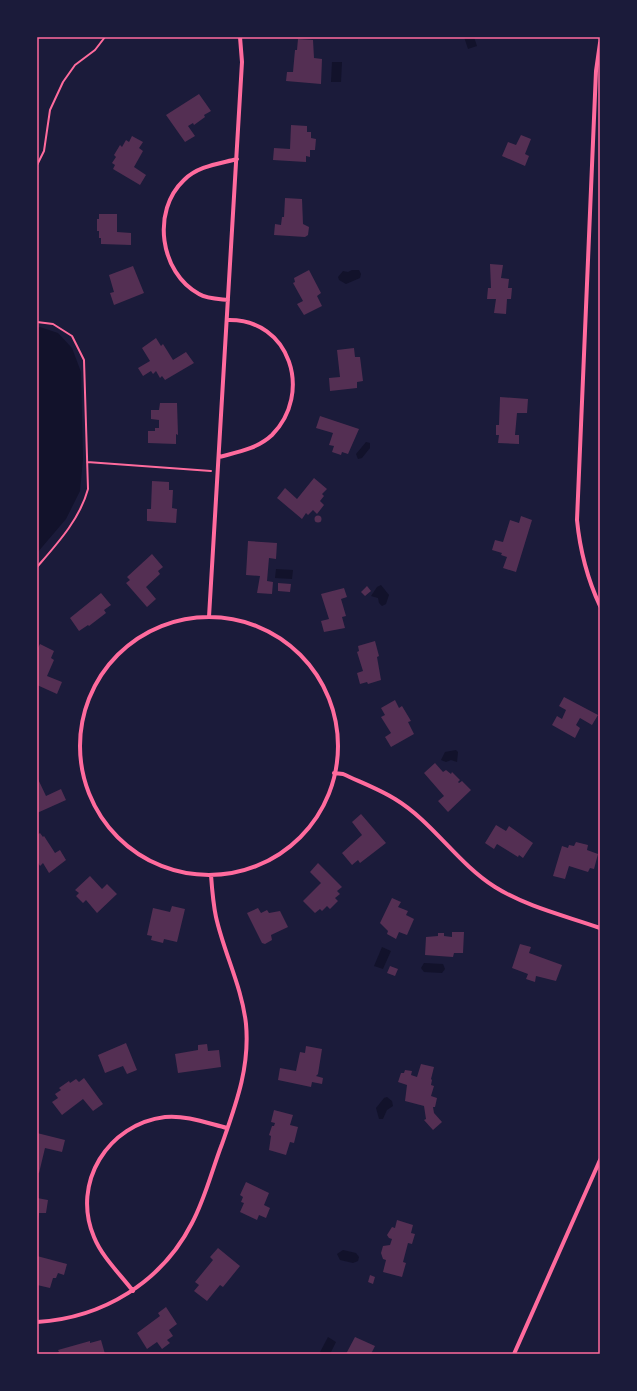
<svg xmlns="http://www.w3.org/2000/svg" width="637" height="1391" font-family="Helvetica,sans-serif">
	<rect width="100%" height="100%" fill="#1b1b3a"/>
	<path fill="#12122b" d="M464,37H474L477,46L468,49Z
		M332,62H342L341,82H331Z
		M352,270H359L361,274L360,278L346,284L339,280L338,277L343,271L348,272Z
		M40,327L58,333L72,348L81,372L83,459L80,491L66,519L37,553V328Z
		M366,442L370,443V448L362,458L358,459L356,454Z
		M276,569L293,570L292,579L275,578Z
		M381,585L389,595L386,604L382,606L379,603L378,598L371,596L377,587Z
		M456,750L458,752L457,762L451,760L446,762L441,760L445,752Z
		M382,947L391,951L383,969L374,966Z
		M424,963L443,964L445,969L442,973L424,972L421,968Z
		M387,1097L392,1101L393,1106L387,1110L383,1119H379L376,1108L384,1098Z
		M343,1250L356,1253L359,1257L358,1261L353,1263L340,1260L337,1254Z
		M328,1337L336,1342L330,1354H319Z"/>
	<path fill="#542f53" d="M298,39L313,40L314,58L322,59L321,84L286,81L287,72H293L295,50H297Z
		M199,94L211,111L204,115L205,117L194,125L193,123L188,126L195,136L185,142L166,115Z
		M291,125L307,126V132H311V138L316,139L315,150H310V157L306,156V162L273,160L274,148L290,149Z
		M521,135L531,139L525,154L529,156L525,166L502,156L508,142L516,145Z
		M132,136L143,142L139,148L143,151L134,167L146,175L140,185L113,169L115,165L112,163L116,157L114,155L120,145L122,147L126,140L129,142Z
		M285,198L302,199L303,224L309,227L308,235L305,237L274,235L275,224L281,225L282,217H284Z
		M99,214H117V232L131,233V245L101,244V238H99V231H97V219H99Z
		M490,264L503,265L501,278L509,279L508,288H512L511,299H507L506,314L494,313L496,299H487L488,288H491Z
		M133,266L144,293L114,305L110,293L114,292L109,275Z
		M309,270L321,293L317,296L322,306L304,315L297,304L303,301L293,283L295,282L294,278Z
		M156,338L161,346L163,344L173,360L186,352L194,363L165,380L162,376L160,378L156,371L153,374L151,371L143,376L138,368L150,361L142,348Z
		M354,348L355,357H360L363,381L357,382V388L330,391L329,378L340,377L337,350Z
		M500,397L528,399L527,413H517L515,435H519V444L498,443L499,435H496V425H499Z
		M160,403H177L178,435L176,434V444L148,443V431H155V428H159V420L151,419V410H159Z
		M320,416L359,429L348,454L342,452L341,455L332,452L334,446L329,445L333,433L316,428Z
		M314,478L327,489L322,494L324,496L320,501L324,505L317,514L313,510L308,515L306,513L302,519L277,498L285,488L297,499Z
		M152,481L169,482V490H173L172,508L177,509L176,523L147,521V509H151Z
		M314.5 519a3.5 3.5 0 1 1 7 0a3.5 3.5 0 1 1-7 0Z
		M521,516L532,520L516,572L503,568L507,557L501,555L502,553L492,550L495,540L503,542L510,520L519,523Z
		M248,541L277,543L276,559L269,558L267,581L273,582L272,594L257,593L260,576L246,575Z
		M152,554L163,567L158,571L160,574L146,587L156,599L147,607L126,583L130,580L127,577Z
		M278,583L291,584L290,592L278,591Z
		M367,586L371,591L365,596L361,592Z
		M344,588L347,597L341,599L346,616L342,617L345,628L324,632L321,621L329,619L321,594Z
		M101,593L111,605L104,610L106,613L89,626L88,625L79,631L70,618Z
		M375,641L379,656L377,657L381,680L368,684L367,682L360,684L357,673L363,671L357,652L359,651L358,646Z
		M40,644L54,651L51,658L54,660L47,676L62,682L57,694L37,685V650Z
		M564,697L598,715L592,725L580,718L576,725L580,728L575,738L552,725L557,716L562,719L566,710L559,706Z
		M395,700L399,708L402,706L411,721L408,722L414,734L391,747L385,737L391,733L381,717L385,715L381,708Z
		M435,763L443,772L446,770L451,774L452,772L460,780L458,782L459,783L462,781L471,790L448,812L438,801L444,796L424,773Z
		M37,777L46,796L61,789L66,800L37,813Z
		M361,814L386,843L360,863L358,860L352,865L342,853L362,835L352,822Z
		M496,825L506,831L509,826L533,843L523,858L519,855L518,857L497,844L494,849L485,843Z
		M40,833L43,837L44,836L55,853L60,850L66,860L49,873L43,863L40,866L37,861V835Z
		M576,842L588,845L587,850L598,854L594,869L590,868L588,872L569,866L565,879L553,876L562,846L568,848L569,845L574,846Z
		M318,863L342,887L337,891L340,894L335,898L338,901L330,909L327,906L322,911L320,909L315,913L303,901L321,883L310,872Z
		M90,876L102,889L107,884L117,894L97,913L86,900L83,903L76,896L79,893L75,890Z
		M392,898L401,902L398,907L408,911L406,915L414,919L407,935L399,932L396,939L387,934L388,931L380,923Z
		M172,906L185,909L177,942L164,939L163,943L151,940L152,936L147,935L153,908L170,912Z
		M258,908L261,913L267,910L269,913L280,911L288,927L271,935L272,940L265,944L262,943L247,913Z
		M452,932H464L463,953H454L453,957L425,955L426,937L438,936V933H444V936L452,937Z
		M520,944L531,947L529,953L562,965L556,981L536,976L535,982L526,979L528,974L512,968Z
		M390,966L398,969L395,976L387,973Z
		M126,1043L137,1070L127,1074L123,1066L105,1073L98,1055Z
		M207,1044L208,1051L219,1050L221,1067L178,1073L175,1054L198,1050V1045Z
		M306,1046L322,1049L318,1074L316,1076L323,1078L322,1084L312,1082L311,1087L278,1080L280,1068L296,1071L300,1052L305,1053Z
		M421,1064L434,1067L431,1079L432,1080L431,1085L434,1086L431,1096L437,1098L435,1107H433L434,1113L442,1122L433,1130L424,1120L426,1119L424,1106L405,1101L407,1085L398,1082L401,1073H404L405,1070L412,1071L411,1075L417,1077Z
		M84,1078L103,1104L93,1111L83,1099L62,1115L52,1102L58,1098L55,1094L61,1090L59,1088L69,1081L70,1083L76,1079L79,1082Z
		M274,1110L293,1115L290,1125L298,1127L294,1143L290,1142L286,1155L269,1150L271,1136L269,1135L272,1126H274L275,1123L271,1122Z
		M37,1133L65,1140L62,1152L45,1148L39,1173H37Z
		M246,1182L269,1193L264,1205L270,1208L266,1218L259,1215L257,1220L240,1212L244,1203L241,1202L243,1197L240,1195Z
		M37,1198L48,1200L46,1213H39L38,1219Z
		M397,1220L413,1225L411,1233L415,1234L412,1244L408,1243L403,1262L406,1263L402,1277L383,1272L386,1260L383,1259L381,1253L383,1246L390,1245L392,1239L389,1238L387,1235L392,1227L395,1228Z
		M218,1248L240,1266L223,1287L220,1285L207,1301L194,1291L199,1285L195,1282L213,1260L210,1257Z
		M37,1256L67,1264L64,1275L58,1273L56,1278H53L50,1288L37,1285Z
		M370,1275L375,1277L373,1284L368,1282Z
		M166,1307L177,1324L169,1330L173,1336L167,1340L170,1343L162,1349L157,1342L147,1349L137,1333L160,1316L158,1313Z
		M355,1337L375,1346L371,1354H346Z
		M101,1340L105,1354H55L59,1352L58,1350L90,1341V1343Z"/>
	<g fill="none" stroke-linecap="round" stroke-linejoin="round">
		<path stroke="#ff6b9d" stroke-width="2" d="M37,165L44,151L50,110L63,82L75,65L95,50L105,37
			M37,322L53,324L72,336L84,360L88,489C80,519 57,544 37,567
			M87,462L211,471"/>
		<path stroke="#ff6b9d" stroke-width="4" d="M600,43L596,71L577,520C580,551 587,578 600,606
			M228,300C219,299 207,299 199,294C160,273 151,211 184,180C198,166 218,164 237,159
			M219,457C238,452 257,449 272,435C313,394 291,318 227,320
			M209,617L242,62L240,37
			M80 746a129 129 0 1 1 258 0a129 129 0 1 1-258 0Z
			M334,773L343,774C360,782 379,789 395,799C433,822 457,863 495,887C527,907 566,916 600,928
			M133,1291C120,1274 102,1257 94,1237C71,1183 108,1124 165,1117C186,1115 207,1123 227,1128
			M37,1322C103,1318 162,1282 192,1223C205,1199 212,1170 222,1144C236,1104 250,1067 246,1024C242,987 224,953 216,917C213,903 212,889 211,875
			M514,1354L600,1160"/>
	</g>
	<rect width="637" height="1391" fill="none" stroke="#1b1b3a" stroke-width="76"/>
	<rect x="38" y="38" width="561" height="1315" fill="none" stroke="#ff6b9d" stroke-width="1.5"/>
</svg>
